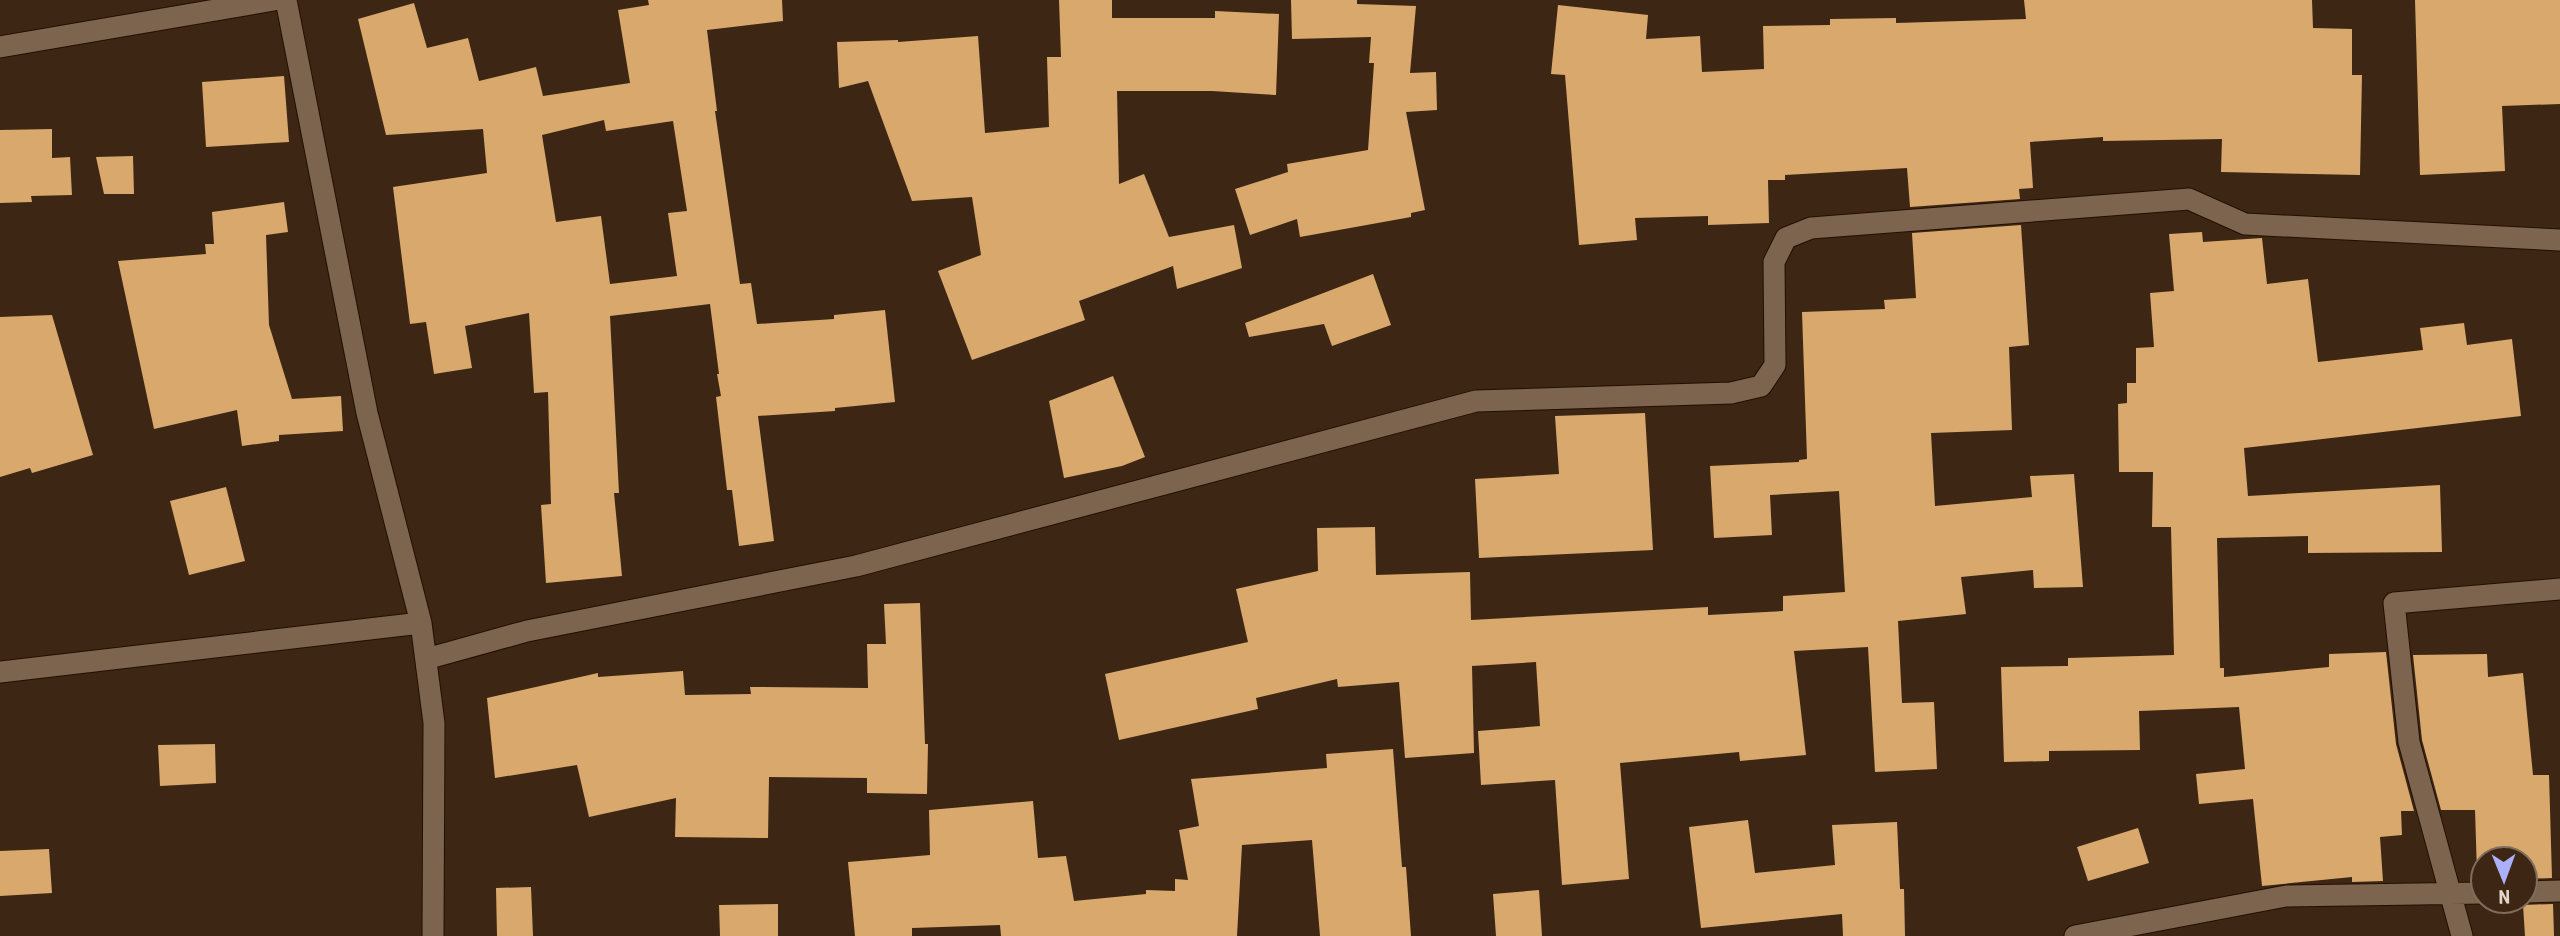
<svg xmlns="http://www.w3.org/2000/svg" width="2560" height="936" font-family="'Roboto Condensed',sans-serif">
	<rect width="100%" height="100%" fill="#3d2714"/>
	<path fill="#d9a86d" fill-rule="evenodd" d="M648,0H782L783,21L707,30L717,111H715L740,284L751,283L757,324L834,319V315L885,310L895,402L835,408V411L758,416L774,541L739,546L732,490H727L716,397L721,396L717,374H719L710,304L610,316L619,493H614L622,576L546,583L541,505L551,504L548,392L534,393L529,313L465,326L472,368L434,374L426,322L410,324L393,187L487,173L483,129L386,135L358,19L414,3L427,48L468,38L479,81L536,67L543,96L630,83L618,10L649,5ZM604,120L606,131L673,121L687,211L668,213L677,276L610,284L601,216L556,222L542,135Z
		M1059,0H1112V18H1215V11L1279,14L1276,95L1212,91H1117L1119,184L1144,174L1169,237L1234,225L1242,268L1177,289L1173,266L1079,301L1085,320L972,360L938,271L981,255L972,197L912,201L868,81L839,88L837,42L898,40V42L978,36L985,133L1049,127L1047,57H1061Z
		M1291,0H1357V4L1416,6L1410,73L1436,72L1437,110L1406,112L1425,210L1411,213V217L1300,237L1297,219L1250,235L1235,189L1288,172L1287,164L1368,150L1374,63H1369L1371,37L1292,39Z
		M2024,0H2312L2313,28L2352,29V75H2362L2360,175L2221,172L2222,139L2103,141V137L2030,142L2033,188L2019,189L2020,199L1910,207L1907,168L1785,175V180H1768L1769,223L1708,225V216L1635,218L1637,240L1579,245L1565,75L1551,74L1558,5L1648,15L1646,39L1700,36L1702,72L1764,69L1763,26L1830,25V19L1896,18V23L2026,19Z
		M2415,0H2560V104L2502,106L2505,171L2420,175Z
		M284,76L289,142L206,147L202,82Z
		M52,129V158L70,157L72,195L31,196L32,202L0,203V130Z
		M133,156L134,194H104L96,157Z
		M284,202L288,232L266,235L269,325L292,399L341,396L343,431L279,435V441L242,446L237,410L154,429L118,261L206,254L205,244H214L212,212Z
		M2021,225L2029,345L2009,347L2012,430L1931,433L1935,506L2032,497L2030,476L2074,474L2083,587L2034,588L2033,570L1961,577L1966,614L1898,621L1902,703L1934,702L1937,769L1875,772L1868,647L1794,651L1806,755L1740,761L1739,752L1620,763L1629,879L1562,885L1555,780L1481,785L1478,731L1540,726L1536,662L1472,666L1474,753L1405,758L1399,682L1338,687L1337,679L1256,698L1258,709L1119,740L1105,674L1248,642L1236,589L1318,571L1317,528L1375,527L1376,575L1470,572L1471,620L1708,607V615L1783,611V596L1845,592L1839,491L1770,495L1772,535L1714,538L1710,466L1799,462V460L1807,459L1802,312L1885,309L1884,300L1916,298L1912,233Z
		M2202,232L2203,242L2262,238L2267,284L2308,279L2318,362L2423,350L2420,328L2464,323L2467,345L2512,339L2521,416L2244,448L2248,496L2440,485L2442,552L2308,553V536L2217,538L2220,668H2224V677L2329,667V654L2386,652L2396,744L2414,811H2401L2402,835L2380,837L2383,881L2352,882V877L2262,886L2253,799L2199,804L2196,774L2245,769L2239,707L2139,711L2140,750L2049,751V761L2004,762L2001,667L2068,666V658L2174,655L2171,527H2152L2153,472H2119L2118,404L2127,403V383H2136V348L2154,347L2150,293L2174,291L2169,234Z
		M1373,274L1391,325L1332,346L1324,324L1249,337L1245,323Z
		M52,315L93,455L32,473L30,468L0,477V317Z
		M1113,376L1145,457L1122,466L1064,478L1049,401Z
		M1645,413L1653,550L1479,558L1475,479L1559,474L1555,416Z
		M226,487L245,561L189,575L170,501Z
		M920,603L925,744H928L927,794L867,793V778L769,777L768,838L675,837L676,798L589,817L577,765L495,778L487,698L598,673V677L683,671L685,695L751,694L750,687L868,688L867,644H886L884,604Z
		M2487,654L2488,677L2523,673L2533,775H2549L2552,878L2525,879V859H2483V873H2477L2475,810H2441L2422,740L2413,655Z
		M215,744L216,783L160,786L158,745Z
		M1393,749L1402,867H1406L1411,936H1320L1312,840L1242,845L1237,936H1001L1000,925L912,928V936H855L848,862L930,855L929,810L1033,801L1038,858L1066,856L1074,901L1146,894V890L1175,891V879L1188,880L1179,830L1199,826L1191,779L1327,768L1326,754Z
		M1748,820L1755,873L1835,865L1832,825L1897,822L1900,889H1904L1905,936H1843L1842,914L1701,928L1689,827Z
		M2138,828L2149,863L2088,881L2077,847Z
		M49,849L52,893L0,896V851Z
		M531,887L533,936H497L496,888Z
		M1539,890L1542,936H1496L1493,894Z
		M778,904V936H720L719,905Z
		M2553,904L2554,936H2525L2523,905Z"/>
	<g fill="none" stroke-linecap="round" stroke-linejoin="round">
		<g stroke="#230f00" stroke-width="23">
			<path id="minor" d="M286,0L367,413L421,623L434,723L433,936
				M0,47L274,0
				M426,659L527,631L856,566L1476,401L1731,393L1761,386L1775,365L1774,262L1786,238L1811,228L2189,199L2245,224L2560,240
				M0,672L421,623
				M2525,892L2560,891
				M2075,936L2286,896L2483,893
				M2462,936L2409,742L2394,603L2560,589"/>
		</g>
		<use href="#minor" stroke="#7d644f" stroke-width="21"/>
	</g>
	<g transform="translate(2504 880) rotate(179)"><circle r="33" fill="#3d2714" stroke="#806d5d" stroke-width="2"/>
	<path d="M0-5L12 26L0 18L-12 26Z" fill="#acaffb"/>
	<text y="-10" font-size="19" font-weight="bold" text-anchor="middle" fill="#e4d5ca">N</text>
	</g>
</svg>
